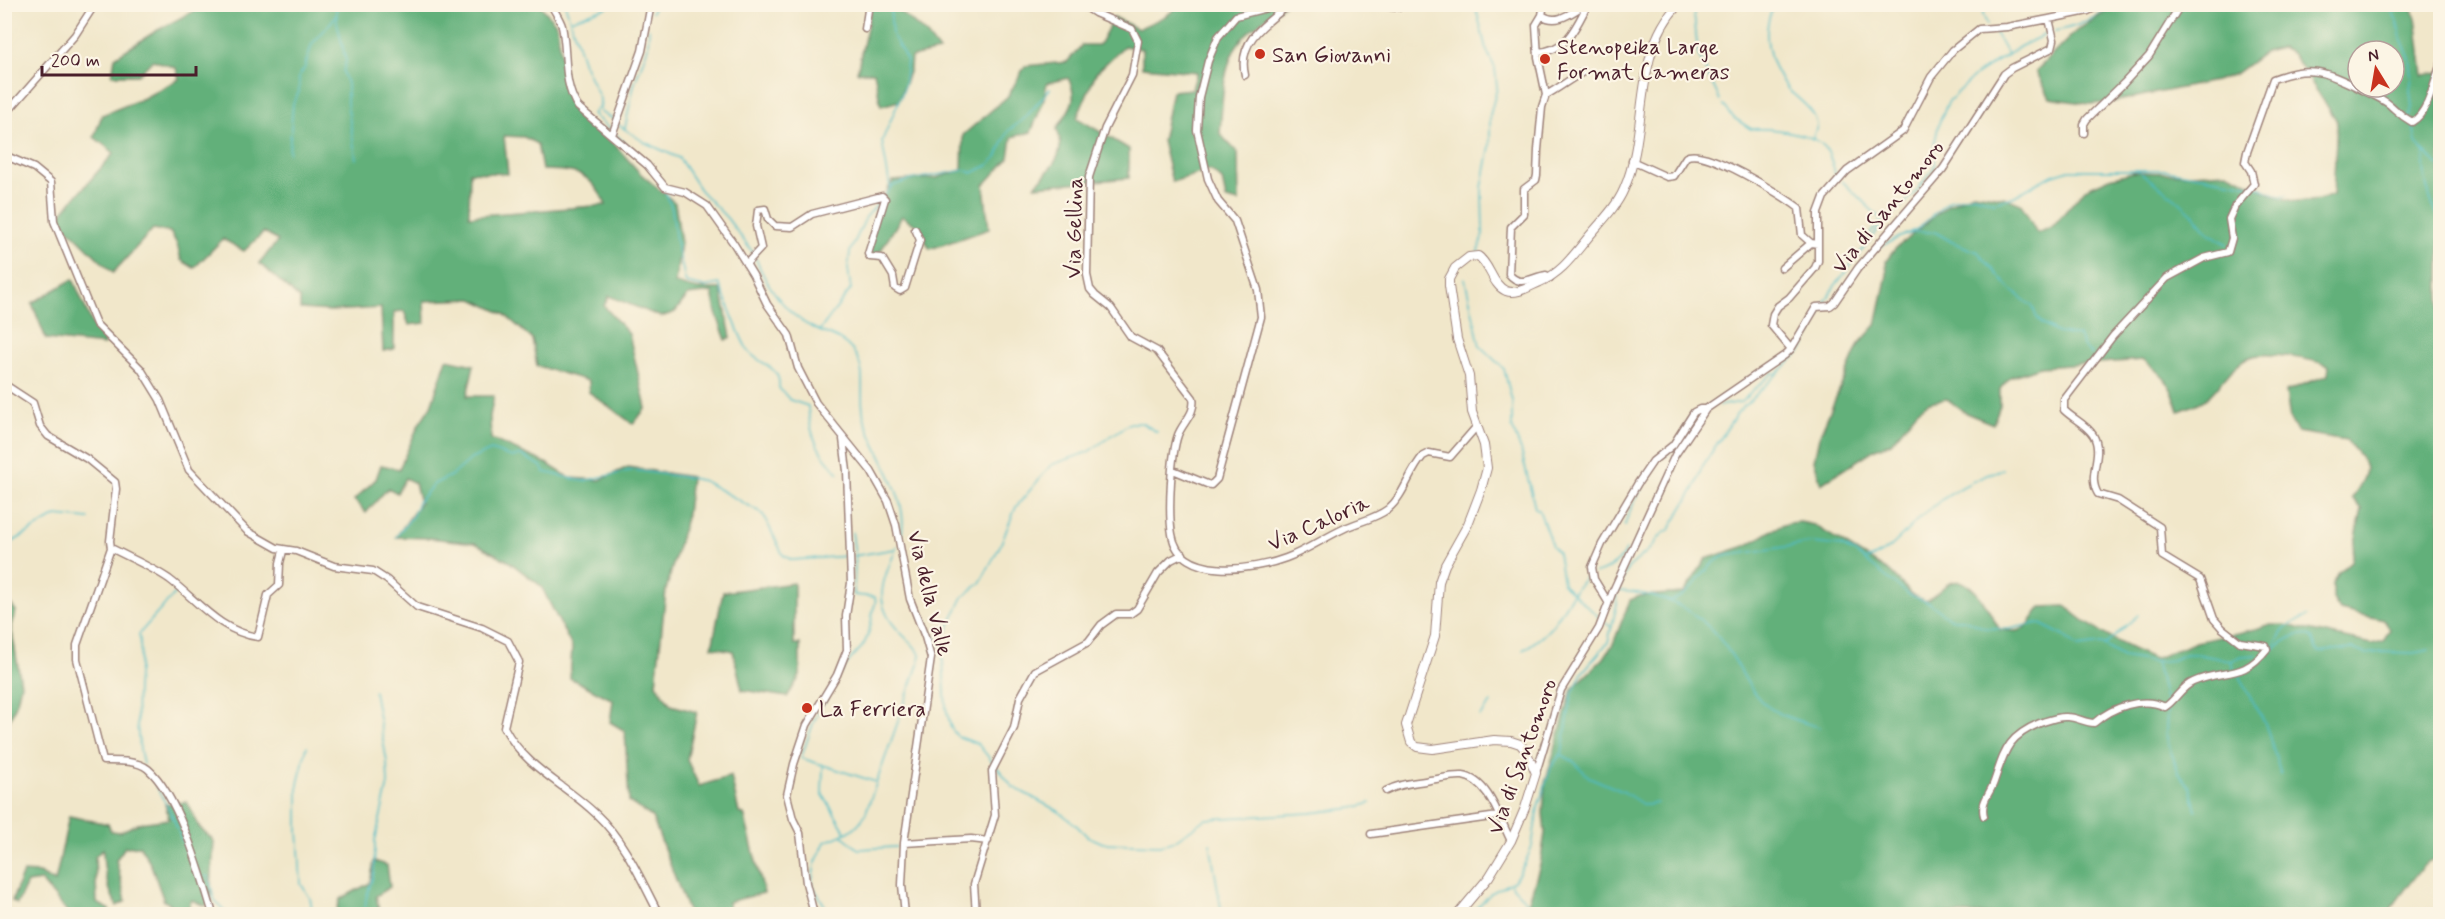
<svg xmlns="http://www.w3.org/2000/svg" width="2445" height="919" font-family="Mynerve,sans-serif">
	<rect width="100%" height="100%" fill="#fcf5e5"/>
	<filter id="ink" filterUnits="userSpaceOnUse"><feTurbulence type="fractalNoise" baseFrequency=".0167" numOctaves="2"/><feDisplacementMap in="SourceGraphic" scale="12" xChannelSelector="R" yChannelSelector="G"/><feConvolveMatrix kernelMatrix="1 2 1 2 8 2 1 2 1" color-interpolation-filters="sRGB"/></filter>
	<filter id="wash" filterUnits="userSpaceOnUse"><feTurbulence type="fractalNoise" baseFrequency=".008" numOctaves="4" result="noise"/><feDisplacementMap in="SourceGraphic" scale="24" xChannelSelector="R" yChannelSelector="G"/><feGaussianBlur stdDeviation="1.35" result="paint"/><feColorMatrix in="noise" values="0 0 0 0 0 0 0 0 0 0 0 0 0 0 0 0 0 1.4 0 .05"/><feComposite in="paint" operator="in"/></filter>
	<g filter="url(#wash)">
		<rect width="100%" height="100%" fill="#f1e7ca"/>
		<path fill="#62b07a" stroke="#566852" stroke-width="1.5" fill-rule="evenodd" d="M199,5H540L557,25L564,80L571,108L588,126L614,144L641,174L675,203L681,243L675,283L696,289H721L731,337L726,340L716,313L712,292L688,295L675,312L661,317L609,296L604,306L629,334L646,408L633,424L589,392V381L537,366L532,339L504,314L473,299L424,301L425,323L409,325L404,311L394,312V349L383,351L381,308L331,311L300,309V299L259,263L278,241L264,232L244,251L223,239L194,268L181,260L177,244L170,232L153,229L113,273L57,218L114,153L94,137L102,115L144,98L179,79L176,68L153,60L138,75H112L115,57L156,31L203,6ZM504,136L524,137L537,144L542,170C577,171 590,171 606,205L469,216L470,172L508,174Z
			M872,5H899L901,12L927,35L939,51L911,57L910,69L899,101L881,106L874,72H857Z
			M1178,5H1284C1270,15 1244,32 1236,47C1222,71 1222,107 1220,134L1238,153L1239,202L1226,199L1222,180L1210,170L1172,182L1162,141L1172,91L1192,89L1197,72L1142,67V49L1124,46L1096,73L1077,118L1129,149V178L1035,186C1052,166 1067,155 1057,129C1069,109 1080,101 1068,78L1047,83L1043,103L1031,132L1012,137L1009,158L984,185L989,229L930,249L917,226L902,216L880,252L872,255C864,239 883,195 893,181L936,178L962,170L963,135L1008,96L1025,66L1067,62L1082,45H1099L1114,17L1138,29C1152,21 1169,18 1178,5Z
			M2111,5H2410L2416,18L2423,75L2440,73V855L2422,867L2387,914H1525L1540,865L1545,833L1543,813L1545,783L1572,689L1604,658L1613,644L1630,600L1640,596L1684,593L1706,559L1748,545L1774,529L1789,523L1800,522L1814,525L1890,572L1914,596L1926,601C1934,597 1938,591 1945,586C1971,567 1990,614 2000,630L2017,631L2026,628L2041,607L2066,606C2092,630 2122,645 2154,659L2196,642L2256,629L2267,625H2285L2372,644L2383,641L2390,629L2384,620L2340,610L2333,599V584L2339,572L2351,562L2362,509L2352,498C2372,467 2370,467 2346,440L2297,432L2290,419L2286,391L2328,375L2329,366C2313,359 2263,350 2248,358C2231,367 2221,385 2208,397C2201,404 2188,407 2179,411C2170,382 2167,379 2144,360L2040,367L2010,377L2000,389V405L1993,424L1966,413L1947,399L1929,402L1917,411L1891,443L1875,449L1821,484L1814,460L1819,437L1859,344L1876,325L1887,275L1886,261L1895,249L1948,205L1973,193L2004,197L2021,204L2037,233L2052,227L2085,189L2110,178L2133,172L2191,174L2227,172L2276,196L2297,202L2320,200L2333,195L2337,121L2292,53L2281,48L2265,52L2235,74L2215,81L2107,103L2089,104L2050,98L2036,71L2076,31L2104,13ZM2358,51H2394V87H2358Z
			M73,279L93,326L104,337V345L46,339L32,303Z
			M447,359L474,365L467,396H494L490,416L491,439L546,463L570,478L600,480L628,467L691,477L687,514L666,590L656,684L671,705L697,712L687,760L699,786L731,776L739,813L744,814L764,893L728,902L730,912L689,914L652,817L629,802L625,731L610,722L613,700L570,678L572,647L541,586L508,561L475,543L429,538L396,537L420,503L415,483L405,478L397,493L388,488L366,513L354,500L376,479L381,465L399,469L419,424L431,406Z
			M794,583V644H800V676L787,697L742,690L733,651L712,647L723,592Z
			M5,597L16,611L11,626L21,684L17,702L5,731Z
			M187,802L199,827L214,841L210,902L205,906L192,900L185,914H175L174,906L164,901L151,865L140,846L125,847L116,860L126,901L117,906C107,888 103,869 103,849L95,857L97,903L109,909L110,914H69L41,881L27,883L17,904L12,901L23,872L39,873L55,882L69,816L108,824L111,831L120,832L139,823L169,819L165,804Z
			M374,861L387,865L390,887L376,896L380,914H336L340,899L370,883Z"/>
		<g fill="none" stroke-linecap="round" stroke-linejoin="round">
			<path stroke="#4fbdc7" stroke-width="1.5" d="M336,4L337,22L346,61L343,72L347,84V103L356,159
				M565,4L584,64L600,99V112L615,120
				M613,4V6
				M1475,4L1486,49L1495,68L1497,88L1490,115V146L1482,188L1483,235L1478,252
				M1693,4L1698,54L1720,100
				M1776,4C1758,28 1770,68 1787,88C1796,98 1816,110 1817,125C1817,129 1813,135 1812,139
				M1983,4V15L1987,24
				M2389,4L2397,21L2401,38L2410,59L2412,76L2410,90L2412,107L2410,117
				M1339,6V4
				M652,12L655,4
				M570,20L608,7
				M1994,31L2007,54
				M2055,31C2077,27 2095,20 2111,4
				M601,104L593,114L609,129
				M1723,105L1734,118L1751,129C1768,128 1816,132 1826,149C1831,156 1833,167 1836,176
				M617,124L644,142L679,158L700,190L727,218L754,254
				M2413,124L2416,142L2437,165L2440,166
				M625,128L634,85L648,47L649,29
				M616,135L645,160
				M2425,151C2421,168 2429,205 2440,218
				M289,153L293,103L299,92V76L304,69L312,44L330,24L336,15
				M2137,170L2175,198L2194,215L2209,233L2227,244
				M1842,181L1882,220
				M2256,186L2280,196L2288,195
				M890,187L882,141L904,89L907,61L892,34L890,4
				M665,191L672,209L676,241L686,283L704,287L719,284C727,299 741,345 751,354C764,366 781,367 779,388L790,400L808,406C809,434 818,453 839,473
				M884,196L892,186L909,180L964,170L972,173L987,166L997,157L1008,131L1024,119L1050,89
				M1904,235L1916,232H1935L1952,242L1978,252L2010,289L2033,307L2036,316L2042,324L2058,333L2079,336L2084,347L2092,355
				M1868,236L1882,220H1885
				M1879,247L1917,229L1950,200L1973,195L1994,202L2013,197L2050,176L2069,170H2166L2251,185
				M756,259C766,285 787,315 813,328C827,335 841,337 852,350C870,371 857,397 865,420C876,454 911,500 901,536
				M1465,279L1480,346L1504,369L1512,401V427L1521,450L1535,508L1539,510L1552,546L1558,553L1563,584L1600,618
				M1824,304L1834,287L1881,226L1914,194L1932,171L1935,166L1934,146L1939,123L1948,102L1977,74L2021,46L2050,32
				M820,330L851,289L848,269L850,252L866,217L881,200
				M1719,406L1741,402L1772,373L1778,374
				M1665,457L1669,452
				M1625,526C1627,509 1641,495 1646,477
				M396,537L413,515L418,502L434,484L454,474L471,459L491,450L512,457L521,455L541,466L544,472L583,481L633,470L691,478L704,481L760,512L764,516L783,555L792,560L848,556
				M4,547L56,516L89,519
				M853,556L895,549
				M1865,560C1893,553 1905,530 1926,512C1948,494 1976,478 2003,469
				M1595,573C1605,572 1623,560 1626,550
				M1617,591C1671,593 1706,614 1734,659C1743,674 1749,689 1761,701C1777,716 1799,721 1819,727
				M912,594L932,634L942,644L946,708L951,728L957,736L978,744L994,764
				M1670,601C1697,593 1701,567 1724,556L1812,543L1841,546L1854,552L1908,594L1930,603L1950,619H1963L1985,628L2009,629L2038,623L2064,636L2078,647L2101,644L2123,657L2153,662L2173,660L2185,654H2197L2231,661L2242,656L2257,655
				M1606,623L1611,627
				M2105,645L2138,615
				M932,649L942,641L963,597L980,583L999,548L1016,507L1051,465L1088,452L1130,423H1142L1157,432
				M2272,649L2283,631L2292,623L2307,617
				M1523,650C1534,643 1544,636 1552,626C1566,608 1573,588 1590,573
				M2268,652C2281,645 2296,628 2312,638L2316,649L2319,652L2351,648L2365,654L2382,652L2414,653L2429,650
				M2156,661L2166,702
				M2231,661L2234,669
				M2238,672L2254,705L2265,723L2281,775
				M841,673C848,661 853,657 862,647C868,639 872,621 873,611C874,605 877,604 875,597L854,595L855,555L852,532
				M827,698L814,721L801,758L876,782
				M2167,710L2166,734L2170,749L2178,771L2190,787L2196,810
				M1480,716L1491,703
				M307,746L298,784V829L301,884L310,898L313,914
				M1562,755L1573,761L1589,777L1624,792L1642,804L1647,805L1657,803
				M143,764C136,735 135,705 138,675C140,660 142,651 139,634L177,591
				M823,767L822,793L846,833
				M997,767L1013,787L1058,811L1075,824L1087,836L1103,843L1161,845L1174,841L1206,819L1310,813L1353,808L1371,803
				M152,778L172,815L186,851L194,865
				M843,836L858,849L896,847
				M1210,843L1222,914
				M205,876L209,877L214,899L227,914
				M1511,885L1526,901L1533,914
				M361,914L365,910L366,899L374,872L375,841L388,784L387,762L374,691
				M830,914L814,888L812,880L815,864L825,842C842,835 855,832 865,815L919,662L920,654C914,644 905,638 898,630C870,600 885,578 897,546
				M1471,914L1491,893L1514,881L1525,863L1532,846L1538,807L1551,767L1562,753L1572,694L1582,673L1608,642L1617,604L1616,595L1628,568L1651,548L1661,535L1670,529L1694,489L1702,467L1737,413L1803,349L1814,329L1822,309"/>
		</g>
	</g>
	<g filter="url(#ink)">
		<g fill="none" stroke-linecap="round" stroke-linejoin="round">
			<g stroke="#9e837a" stroke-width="9">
				<path id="minor" d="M551,4C554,11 560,19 562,26C568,53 562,83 578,107L647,165L665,187L685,192L707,206L734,244L753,275L767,304L789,335L798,368L816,403L871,471L888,501L896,525L910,599L925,637L931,658L904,843L902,885L905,914
					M1081,4L1095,13L1132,29L1138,41L1132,75L1105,128L1089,177L1087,275L1090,289L1095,295L1111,308L1131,337L1157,351L1193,398C1196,413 1183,422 1178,435C1171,455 1168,512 1172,534C1179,582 1254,570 1286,558C1305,551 1324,538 1343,529C1357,522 1375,519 1388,509C1404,496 1409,472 1423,456L1429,453L1450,457L1477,426
					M1544,4L1542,15C1557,26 1572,12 1586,4
					M2440,4V6
					M1542,15L1536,25L1538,57L1546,95L1542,107L1538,150L1537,175L1536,180L1524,189V214L1511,227L1509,274C1520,288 1532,277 1546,275L1550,278
					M865,29L869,4
					M1538,52C1567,51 1576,27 1588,4
					M1245,75C1237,41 1266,23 1290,4
					M1546,95C1559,88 1570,79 1583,72
					M4,116L75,35L95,4
					M2084,133V124L2087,119L2124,83L2149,56L2181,4
					M612,135L642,51L651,4
					M4,155L34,168L51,182L54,221L96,324L141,369L160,400L189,470L247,531L277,548L296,551L334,566L373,571L387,580L417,607L482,628L508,641L519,662L504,727C526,769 564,783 596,814C625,841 641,880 659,914
					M1632,161L1667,177L1674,176L1686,157C1704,146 1782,195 1799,208L1802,235L1811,243L1818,244
					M746,264L761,248L756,226L758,210L765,209L768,219L775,226L792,227L812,214L882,196L885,199L868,254L870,257L882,258L893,276L895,288L900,291L905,288L920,240L915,229
					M1782,268L1811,243
					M1791,349L1771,325L1773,314L1778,306L1789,298L1815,268L1818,261V213L1824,197L1847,171L1903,131L1931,77L1953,50L1979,29L2007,27L2049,19
					M4,384L33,403L40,426L48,436L87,459L115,482L116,489L110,541L111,548L77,645V659L103,761C117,761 137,760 148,769C179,796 201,875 213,914
					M1173,470L1207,484L1211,485L1217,479L1261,317L1258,290L1235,221L1218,201L1208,179L1197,130L1199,97L1208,61L1218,37L1236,16L1282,4
					M111,548C130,558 152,567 169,579C197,600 220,632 258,637L268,595L279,585L280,563L283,551
					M1608,602L1594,579L1592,567L1602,544L1638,483L1653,461L1673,445L1694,412L1700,409H1706
					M1536,773L1561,690L1599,628L1613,591L1675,455L1706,409L1785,355L1791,349L1816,307L1830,306L1834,303L1858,268L1943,169L2004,74L2012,68L2052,48L2054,40L2049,19L2088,11L2102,4
					M1386,791C1400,783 1415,783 1430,780C1440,779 1452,775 1463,776C1489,780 1500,820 1511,841
					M1984,816C1980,802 1990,794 1994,782C2005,750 2007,737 2040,723C2049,720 2058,716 2067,717C2077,717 2085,723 2094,723C2112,707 2143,696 2165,707C2176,700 2181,687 2193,682C2224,668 2242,681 2267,649L2266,646L2240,642L2222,628L2214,619L2200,579L2162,556L2160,527L2118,500L2098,494C2086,474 2105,455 2093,435C2086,424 2073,419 2064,410V400L2113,336L2167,278L2204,258L2228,252L2232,238L2229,219L2235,206L2254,184L2251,171L2245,162L2247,152L2273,79C2309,65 2324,71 2357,87C2368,93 2380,97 2390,105C2398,112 2401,116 2412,122C2428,113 2434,83 2440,66
					M1371,834L1498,816
					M904,843L971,839L988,841
					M814,914L806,883L800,833L793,819L787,795L794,764L807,725L837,675L847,650L846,616L851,583L847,471L843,439
					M976,914L974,884L995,815L992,771L1014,728L1020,698L1035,671L1088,642L1101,625L1116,614H1130L1137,609L1158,573L1171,560L1183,554"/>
			</g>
			<g stroke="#9e837a" stroke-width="10">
				<path id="major" d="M1374,4L1396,7L1405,4
					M1458,914L1489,877L1511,841L1525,808L1536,773L1526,751L1520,744L1511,741L1494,740L1433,749L1417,747L1411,742L1406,725L1435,636L1439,582L1445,565L1468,524L1481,490L1487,468L1484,445L1472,412L1469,376L1457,339L1449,286V279L1455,268L1469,257L1478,256C1490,264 1492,285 1506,291C1517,295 1530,286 1540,282C1561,273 1572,257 1586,240C1599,224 1616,208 1624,189C1650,130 1631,53 1679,4"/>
			</g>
			<use href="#minor" stroke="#fff" stroke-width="6"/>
			<use href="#major" stroke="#fff" stroke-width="8"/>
		</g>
	</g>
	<g fill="#c8321e" stroke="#fcf5e5" stroke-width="2">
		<circle cx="1260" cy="54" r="6"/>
		<circle cx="1545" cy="59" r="6"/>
		<circle cx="807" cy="708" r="6"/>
	</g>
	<g text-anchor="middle" stroke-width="4.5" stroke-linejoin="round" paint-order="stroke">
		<g font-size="22" fill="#4a1f2b" stroke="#fcf5e5" text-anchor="start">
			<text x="1557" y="54">Stenopeika Large<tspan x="1557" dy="25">Format Cameras</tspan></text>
			<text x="1272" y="62">San Giovanni</text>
			<text x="819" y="716">La Ferriera</text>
		</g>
		<g font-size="22" fill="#4a1f2b" stroke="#fcf5e5">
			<text transform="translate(1887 206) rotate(-51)" y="8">Via di Santomoro</text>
			<text transform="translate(1073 228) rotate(-89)" y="8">Via Gellina</text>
			<text transform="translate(1318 522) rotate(-24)" y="8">Via Caloria</text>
			<text transform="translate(931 593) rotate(76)" y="8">Via della Valle</text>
			<text transform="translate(1521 756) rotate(-70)" y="8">Via di Santomoro</text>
		</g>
	</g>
	<rect width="2445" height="919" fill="none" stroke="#fcf5e5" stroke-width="24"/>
	<g transform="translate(2376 69) rotate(349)"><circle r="28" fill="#fcf5e5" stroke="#b59f9b" stroke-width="1.5"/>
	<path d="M0-4.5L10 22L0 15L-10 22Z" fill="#c8321e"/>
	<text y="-9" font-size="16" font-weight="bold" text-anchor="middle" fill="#4a1f2b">N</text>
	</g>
	<path d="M42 66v9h154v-9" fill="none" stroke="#4a1f2b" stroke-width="3"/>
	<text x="51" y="66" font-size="18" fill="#4a1f2b" stroke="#fcf5e5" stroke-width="4.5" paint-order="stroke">200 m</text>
</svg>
